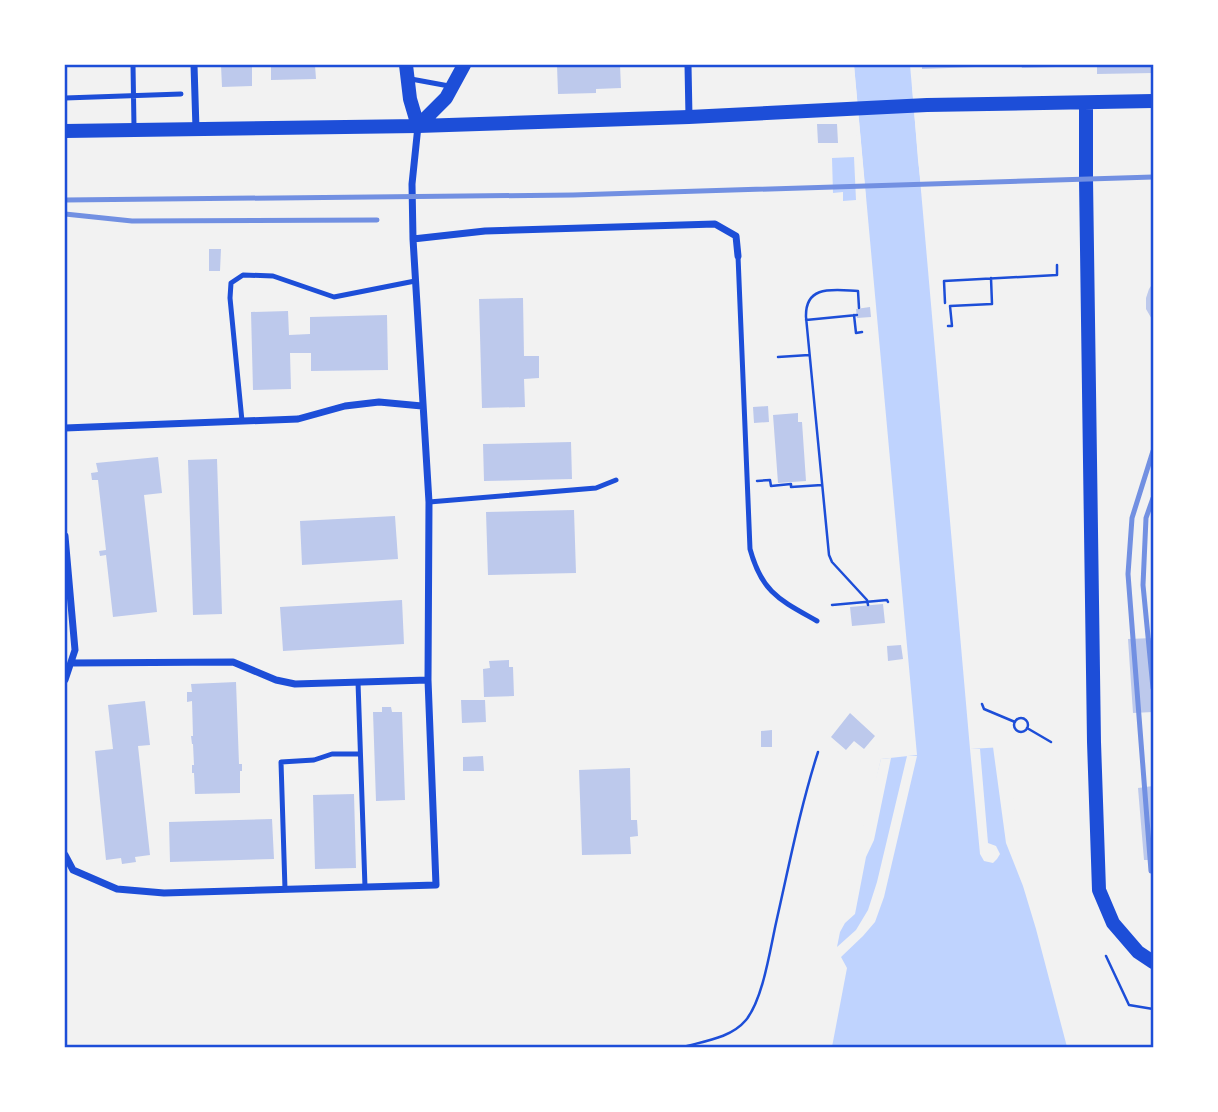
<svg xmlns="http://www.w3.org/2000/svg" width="1218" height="1112" font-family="Helvetica,sans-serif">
	<rect width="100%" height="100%" fill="#f2f2f2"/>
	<path fill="#bfd3fe" d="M854,65H910L970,749L1003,747L1015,841L1085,1047H822L841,957L831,939L845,910L881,759L917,755Z
		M854,157L856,200L843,201V192L833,193L832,158Z"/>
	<path fill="#f2f2f2" d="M850,65H854L866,200H863Z
		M916,84L921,159L926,202H923L918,160L912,85Z
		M1007,746L1018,840L1079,1023L1089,1047H1067L1036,929L1023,886L1006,843L993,747Z
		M970,749H980L988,843L996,846L1000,854L997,859L993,863L984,861L980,854Z
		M907,756H917L884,897L875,922L863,936L841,957L847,968L832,1047H819L837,957L828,938L841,908L881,759L891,758L874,840L866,857L855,914L845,923L840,932L837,947L856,930L868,910L877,882Z"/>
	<path fill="#bdc9ec" d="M221,65H252V86L222,87Z
		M271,65H315L316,79L271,80Z
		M557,65H620L621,88L596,89V93L558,94Z
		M922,65H975V67L922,69Z
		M1021,65H1056V67L1022,68Z
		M1097,65H1153V73L1097,74Z
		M817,124H837L838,143H818Z
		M209,249H221L220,271H209Z
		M1153,283V321L1146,309V298L1149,289Z
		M523,298L524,356H539V378L524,379L525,407L482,408L479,299Z
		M870,307L871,317L857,318L856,309Z
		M288,311L289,335L310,334V317L387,315L388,370L311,371V353H290L291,389L253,390L251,312Z
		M768,406L769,422L754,423L753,407Z
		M798,413V422H802L806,481L778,483L773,415Z
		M571,442L572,479L484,481L483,444Z
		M158,457L162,493L144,495L157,612L113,617L106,555L100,556L99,551L106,550L98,480H92L91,473L98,472L96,463Z
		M217,459L222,614L193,615L188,460Z
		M574,510L576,573L488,575L486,512Z
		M395,516L398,559L302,565L300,521Z
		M402,600L404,644L283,651L280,607Z
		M883,604L885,623L852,626L850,607Z
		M1153,638V712L1133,713L1128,639Z
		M901,645L903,659L888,661L887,646Z
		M509,660V667H513L514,696L484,697L483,669L490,668L489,661Z
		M236,682L239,764H242V771H240V793L195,794L194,773H192V765H194L193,744H192L191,736H193L192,701L187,702V692H192L191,684Z
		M461,700H485L486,722L462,723Z
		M145,701L150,745L138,746L150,855L135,857L136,862L122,864L121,858L106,860L95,751L113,749L108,705Z
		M382,707H391L392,712H402L405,800L376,801L373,712H382Z
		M850,713L875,736L864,749L854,741L846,750L831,737Z
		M772,730V747H761V731Z
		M483,756L484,771H463V757Z
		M630,768L631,820H637L638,836L630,837L631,854L582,855L579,770Z
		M1153,786V860H1144L1138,788Z
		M354,794L356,868L315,869L313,795Z
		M272,819L274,859L170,862L169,822Z"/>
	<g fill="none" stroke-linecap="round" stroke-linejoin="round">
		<path stroke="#1d4ed8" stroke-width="2.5" d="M945,303L944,281L1057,275V265
			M859,308L858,291C834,290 805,284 806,317L829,555L832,562L867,600L868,605
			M854,315L856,333L862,332
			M806,320L857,315
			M948,326H952L950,306L992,304L991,278
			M778,357L809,355
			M757,481L770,480L771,486L791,484V487L822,485
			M832,605L887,600L888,602
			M982,704L984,709L1015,722
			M1014 725a7 7 0 1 1 14 0a7 7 0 1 1-14 0Z
			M1027,728L1051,742
			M1106,956L1129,1005L1153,1009
			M683,1047C705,1041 731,1038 746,1020C763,999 770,950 776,923C789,866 800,808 818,752"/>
		<path stroke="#1d4ed8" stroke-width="5" d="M133,65L134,127
			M411,79L449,86
			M65,98L181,94
			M738,256L750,549C762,593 780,600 817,621
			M242,421L230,298L231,283L243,275L273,276L334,297L415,281
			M429,502L596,488L616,480
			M358,682L365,887
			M285,889L281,762L314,760L332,754H360"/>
		<path stroke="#1d4ed8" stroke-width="7" d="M194,65L196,129
			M688,65L689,117
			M413,239L485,231L715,224L736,236L738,256
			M65,428L298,419L345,406L379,402L422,406
			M65,536L75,650L65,680
			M71,663L233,662L276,680L295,684L428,680
			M65,855L73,870L117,889L164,893L436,885L428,680L429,502L413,239L412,184L418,126"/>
		<path stroke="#1d4ed8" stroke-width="14" d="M406,65L410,99L418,126L446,98L464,65
			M1086,103V179L1094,742L1099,890L1113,923L1138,952L1153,962
			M65,131L418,126L689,117L927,105L1153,101"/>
		<path stroke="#7290e2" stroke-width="5" d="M65,200L573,195L1153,177
			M65,214L132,221L377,220
			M1153,498L1146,518L1143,585L1153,688
			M1151,871L1128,574L1132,518L1153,451"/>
	</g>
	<rect width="1218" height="1112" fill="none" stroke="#ffffff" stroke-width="133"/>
	<rect x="66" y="66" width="1086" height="980" fill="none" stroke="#1d4ed8" stroke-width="2.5"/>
</svg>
